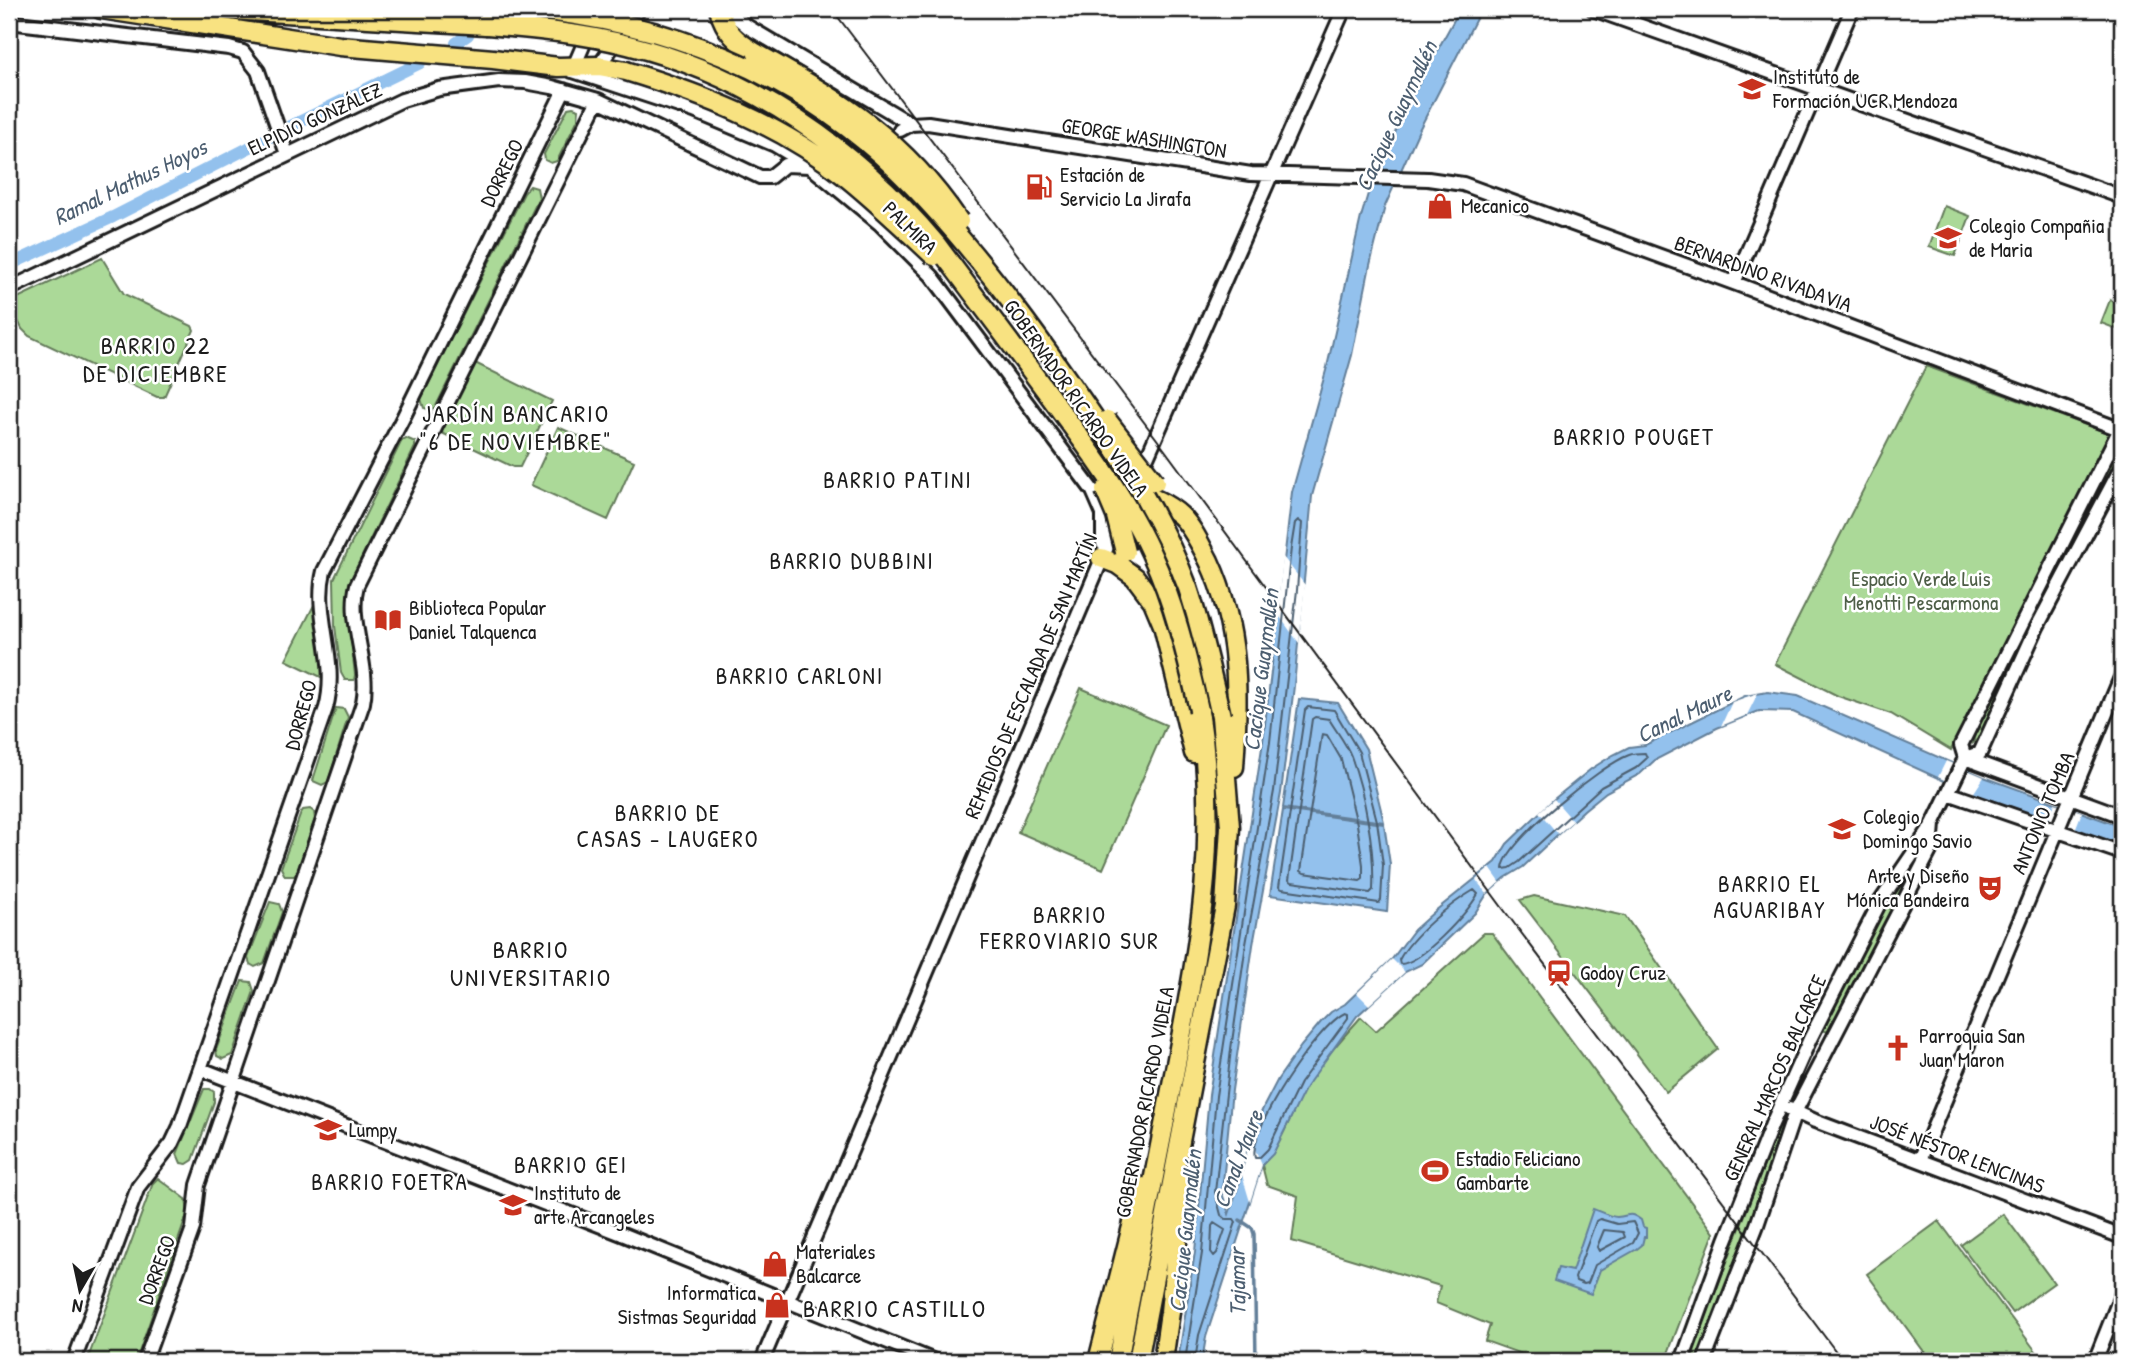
<svg xmlns="http://www.w3.org/2000/svg" width="2131" height="1370" font-family="'Patrick Hand',sans-serif">
	<rect width="100%" height="100%" fill="#fff"/>
	<filter id="ink" filterUnits="userSpaceOnUse"><feTurbulence type="fractalNoise" baseFrequency=".0143" numOctaves="2"/><feDisplacementMap in="SourceGraphic" scale="14" xChannelSelector="R" yChannelSelector="G"/><feConvolveMatrix kernelMatrix="1 2 1 2 8 2 1 2 1" color-interpolation-filters="sRGB"/></filter>
	<g filter="url(#ink)">
		<path fill="#abd998" stroke="#647a5a" stroke-width="2" d="M573,107L579,109L578,119L557,161L551,163L545,160L544,154L568,108Z
			M530,186L537,188L539,198L436,406L431,410L424,408L421,399L524,193Z
			M1944,206L1970,216L1955,256L1929,247Z
			M102,258L124,294L192,326L194,330L164,397H157L29,336L22,329L9,302Z
			M2110,300L2122,305V331L2101,323Z
			M475,363L552,401L520,467H513L442,433V428Z
			M1926,366L2110,434L1951,750L1891,714L1838,696L1775,664Z
			M558,427L634,461L608,520L531,485Z
			M406,438L415,442V447L349,583L347,601L355,675L354,680H345L341,673L335,626L334,579L402,440Z
			M2120,444L2122,453L2029,630L2025,628Z
			M316,601L326,673L321,677L286,660Z
			M2019,640L2023,642L1980,737L1973,743L1975,734Z
			M1081,688L1166,725L1103,869L1018,832Z
			M336,708L344,709L348,717L328,782L322,785L313,781L314,777Z
			M310,809L314,812L315,819L297,873L294,876H285L281,868L301,813L303,810Z
			M1918,855L1920,856L1828,1032L1822,1030L1883,911Z
			M1534,896L1625,916L1718,1049L1666,1092L1520,900Z
			M270,902L279,904L282,912L264,963L255,967L250,964L248,958Z
			M1484,933H1492L1714,1233L1665,1361H1541L1485,1341L1490,1325L1436,1303L1440,1286L1292,1241L1298,1196L1267,1185L1262,1165C1282,1145 1290,1115 1304,1090C1319,1063 1341,1040 1361,1017L1376,1031Z
			M242,981L251,982L254,991L232,1055L223,1059L217,1056L216,1050Z
			M204,1089H210L214,1092V1102L193,1160L187,1164L181,1163L177,1154Z
			M1781,1121L1785,1125L1765,1191L1700,1361H1689Z
			M158,1178L186,1199L188,1212L136,1361H87L153,1183Z
			M2003,1214L2054,1283L2012,1313L1961,1245Z
			M1939,1221L2032,1346L2044,1361H1932L1928,1357L1867,1274Z"/>
		<path fill="#93c1ed" stroke="#637f99" stroke-width="2" d="M1460,9H1481L1419,130L1385,206L1370,265L1352,355L1312,496L1294,686L1281,793L1253,945L1232,1090L1222,1193L1229,1214L1242,1175L1250,1138L1264,1106L1278,1079L1301,1046L1321,1022L1331,1012L1345,1004L1392,959L1414,930L1435,911L1496,862L1507,844L1554,799L1591,769L1613,755L1629,747L1645,745L1745,696L1768,692L1798,696L1984,777L2122,827V846L1973,794L1793,712L1759,711L1717,728L1655,760L1640,774L1606,792L1584,810L1523,867L1505,878L1487,894L1475,913L1422,964L1405,972L1357,1016L1306,1087L1273,1154L1262,1165L1206,1337L1202,1361H1178L1195,1252L1209,1095L1263,741L1292,492L1327,367L1361,217L1370,187L1411,98Z
			M1299,699L1338,703L1366,749L1384,822L1283,808Z
			M1283,810L1384,824L1390,864L1387,912L1270,895Z
			M1593,1209C1599,1211 1610,1217 1617,1217C1630,1216 1629,1211 1641,1220L1643,1227L1646,1228V1237H1644L1642,1245L1637,1249L1600,1270L1591,1294L1554,1281L1558,1268L1572,1271Z"/>
		<path fill="#fff" d="M1283,557L1305,585L1299,643L1277,613Z
			M1758,693L1747,715L1721,726L1732,702Z
			M1946,761L1984,777L1973,794L1938,777Z
			M1554,799L1573,821L1558,834L1539,812Z
			M2055,803L2082,812L2075,830L2048,820Z
			M1490,868L1500,882L1487,894L1476,880Z
			M1392,959L1405,972L1369,1005L1357,993Z
			M1250,1138L1262,1165L1250,1202L1242,1175Z"/>
		<g fill="none" stroke-linecap="round" stroke-linejoin="round">
			<path stroke="#4c5e70" stroke-width="2" d="M1308,707L1334,710L1359,752L1377,821L1383,865L1381,900L1379,903L1282,889L1279,887L1305,710Z
				M1315,717L1329,719C1336,731 1346,743 1351,756C1365,794 1375,850 1373,890L1370,893L1292,882L1289,880L1312,719Z
				M1322,734L1327,735L1341,759L1357,824L1363,865V879L1360,881L1304,873L1301,871Z
				M1645,753L1647,758L1636,768L1601,787L1519,862L1510,868L1503,869C1504,842 1602,765 1629,755C1634,753 1640,753 1645,753Z
				M1474,890L1478,894C1467,913 1421,964 1400,964L1399,960C1412,935 1450,904 1474,890Z
				M1345,1013L1348,1014V1018L1300,1083L1268,1149L1259,1158H1255C1247,1130 1318,1025 1345,1013Z
				M1600,1219L1617,1224L1633,1222L1638,1233L1633,1243L1595,1265L1588,1283L1584,1284L1576,1281L1575,1278L1596,1221Z
				M1214,1223L1225,1230L1217,1253L1214,1256L1211,1252L1212,1226Z
				M1604,1230L1623,1232L1625,1237L1599,1251L1597,1247Z
				M1185,1361L1202,1253L1216,1096L1270,742L1291,548L1295,523L1298,520L1302,523L1297,590L1274,791L1246,944L1231,1049L1215,1192L1221,1215L1226,1219H1234L1236,1222L1199,1335L1195,1361"/>
			<path stroke="#637f99" stroke-width="3.5" d="M1240,1220L1252,1228L1254,1234L1256,1361"/>
			<path stroke="#93c1ed" stroke-width="12" d="M456,43L468,35
				M291,126L420,63
				M9,265L113,217L270,137"/>
			<path stroke="#ddd" stroke-width="12" stroke-dasharray="12 6" stroke-linecap="butt" d="M840,159L900,130"/>
			<g stroke="#1c1c1c" stroke-width="18">
				<path id="secondary" d="M727,9L748,27L911,124
					M1593,9L2122,197
					M9,22L229,48L243,52L258,71L287,154
					M596,70L639,9
					M572,71L599,9
					M573,71L694,111L775,145L810,166L879,223L932,276L1093,491L1103,514V544
					M900,130L911,124L928,123L1251,174L1428,179L1463,184L1734,283L2122,430
					M1734,283L1852,9
					M9,289L402,100L439,89L499,81L525,82L552,87L598,100L760,177H770L785,165L810,166L829,161
					M1140,473L1344,9
					M1965,758L1980,753L2037,627L2122,466
					M1965,758L2122,816
					M1948,793L2122,853
					M201,1069L622,1234L935,1361
					M1789,1109L1815,1121L2122,1237
					M1920,1160L2122,675
					M74,1361L138,1187L172,1143L180,1126L326,708C339,660 313,615 324,571L404,416L564,90
					M145,1361L193,1228L198,1185L363,703C371,665 347,622 357,585L598,100
					M762,1361L1118,521
					M1682,1361L1726,1240L1772,1124L1810,1039L1880,902L1933,824L1965,758L1961,745L2120,429
					M1704,1361L1757,1225L1795,1112L1931,849L1933,824
					M2095,1361L2122,1293"/>
			</g>
			<g stroke="#1c1c1c" stroke-width="23">
				<path id="highway" d="M101,9L340,46L493,59L558,67L599,66L626,71
					M215,9L486,25
					M719,9C725,32 737,42 757,54
					M1133,491C1151,497 1167,503 1181,516C1193,528 1201,546 1209,561C1240,628 1239,695 1234,767
					M1101,558L1117,564L1135,577L1153,601L1163,625L1194,753
					M1098,1361L1142,1187
					M1118,1361C1136,1264 1157,1166 1175,1069C1199,943 1220,839 1199,710
					M1138,1361L1225,906L1230,827L1221,716
					M1163,1361L1170,1312L1183,1184"/>
			</g>
			<use href="#secondary" stroke="#fff" stroke-width="12"/>
			<use href="#highway" stroke="#f8e281" stroke-width="18"/>
			<path stroke="#1c1c1c" stroke-width="2" d="M832,9L1156,438L1507,914L1843,1361"/>
			<g stroke="#1c1c1c" stroke-width="23" stroke-linecap="butt">
				<path id="highway-bridge" d="M527,9C663,21 795,72 895,168C953,224 1004,290 1051,356C1102,428 1157,504 1188,588C1202,630 1211,673 1221,716
					M486,25C533,29 581,33 628,45C750,75 856,149 936,244C977,299 1019,354 1060,410C1093,455 1128,502 1151,553C1174,602 1187,657 1199,710
					M757,54C841,100 904,140 959,221
					M626,71C705,95 781,125 846,177C877,202 905,229 934,256
					M1107,420L1155,482
					M1105,490L1116,516L1125,552"/>
			</g>
			<use href="#highway-bridge" stroke="#f8e281" stroke-width="18"/>
		</g>
	</g>
	<defs>
		<g id="university-bare" transform="scale(2.1)"><path d="M0-5L7-2L0 1L-7-2ZM-4 1L0 2.5L4 1V4Q0 6-4 4Z" fill="#c8321e" stroke="#fff" stroke-width="2.5" paint-order="stroke"/></g>
		<g id="fuel-bare" transform="scale(2.1)"><path d="M-5.5-6h7V0h2V4h1.3V-2.5L3-4.5l.8-.8L6-3V5H2.5V1h-1V6h-7ZM-4.2-4.7v3.2H.2V-4.7Z" fill="#c8321e" stroke="#fff" stroke-width="2.5" paint-order="stroke"/></g>
		<g id="shop-bare" transform="scale(2.1)"><path d="M-5-2.5h2.3a2.7 3.5 0 0 1 5.4 0H5L5.5 6h-11ZM-1.5-2.5h3a1.5 2.3 0 0 0-3 0Z" fill="#c8321e" stroke="#fff" stroke-width="2.5" paint-order="stroke"/></g>
		<g id="school-bare" transform="scale(2.1)"><path d="M0-5L7-2L0 1L-7-2ZM-4 1L0 2.5L4 1V4Q0 6-4 4Z" fill="#c8321e" stroke="#fff" stroke-width="2.5" paint-order="stroke"/></g>
		<g id="library-bare" transform="scale(2.1)"><path d="M-6-4Q-3-5.5-.7-3.5V5Q-3 3-6 4ZM6-4Q3-5.5 .7-3.5V5Q3 3 6 4Z" fill="#c8321e" stroke="#fff" stroke-width="2.5" paint-order="stroke"/></g>
		<g id="theatre-bare" transform="scale(2.1)"><path d="M-5-5.5Q0-4 5-5.5V0Q5 5 0 6Q-5 5-5 0ZM-3.3-2.5H-1v1.5H-3.3ZM1-2.5H3.3v1.5H1ZM-2.8 1Q0 5.5 2.8 1Z" fill="#c8321e" stroke="#fff" stroke-width="2.5" paint-order="stroke"/></g>
		<g id="station-bare" transform="scale(2.1)"><path d="M-3-6H3Q5-6 5-4V2Q5 4 3 4L4.5 6H3L1.5 4h-3L-3 6H-4.5L-3 4Q-5 4-5 2V-4Q-5-6-3-6ZM-3.5-4v3h7v-3ZM-3.5 1v1.5H-2V1ZM2 1v1.5H3.5V1Z" fill="#c8321e" stroke="#fff" stroke-width="2.5" paint-order="stroke"/></g>
		<g id="church-bare" transform="scale(2.1)"><path d="M-1.2-6h2.4v3.5h3.3v2.4h-3.3V6h-2.4V-.1h-3.3v-2.4h3.3Z" fill="#c8321e" stroke="#fff" stroke-width="2.5" paint-order="stroke"/></g>
		<g id="stadium-bare" transform="scale(2.1)"><path d="M0-5a6.5 5 0 1 0 0 10a6.5 5 0 1 0 0-10ZM-3.5-1.8h7v3.6h-7Z" fill="#c8321e" stroke="#fff" stroke-width="2.5" paint-order="stroke"/></g>
	</defs>
	<g fill-rule="evenodd">
		<use href="#university-bare" x="1752" y="89"/>
		<use href="#fuel-bare" x="1039" y="187"/>
		<use href="#shop-bare" x="1440" y="206"/>
		<use href="#school-bare" x="1948" y="238"/>
		<use href="#library-bare" x="388" y="620"/>
		<use href="#school-bare" x="1842" y="829"/>
		<use href="#theatre-bare" x="1990" y="888"/>
		<use href="#station-bare" x="1559" y="973"/>
		<use href="#church-bare" x="1898" y="1048"/>
		<use href="#school-bare" x="328" y="1130"/>
		<use href="#stadium-bare" x="1435" y="1171"/>
		<use href="#school-bare" x="513" y="1205"/>
		<use href="#shop-bare" x="775" y="1264"/>
		<use href="#shop-bare" x="777" y="1305"/>
	</g>
	<g text-anchor="middle" stroke-width="5" stroke-linejoin="round" paint-order="stroke">
		<g font-size="21" fill="#1c1c1c" stroke="#fff" text-anchor="start">
			<text x="1773" y="84">Instituto de<tspan x="1773" dy="24">Formación UCR Mendoza</tspan></text>
			<text x="1060" y="182">Estación de<tspan x="1060" dy="24">Servicio La Jirafa</tspan></text>
			<text x="1461" y="213">Mecanico</text>
			<text x="1969" y="233">Colegio Compañia<tspan x="1969" dy="24">de Maria</tspan></text>
			<text x="409" y="615">Biblioteca Popular<tspan x="409" dy="24">Daniel Talquenca</tspan></text>
			<text x="1863" y="824">Colegio<tspan x="1863" dy="24">Domingo Savio</tspan></text>
			<text x="1969" y="883" text-anchor="end">Arte y Diseño<tspan x="1969" dy="24">Mónica Bandeira</tspan></text>
			<text x="1580" y="980">Godoy Cruz</text>
			<text x="1919" y="1043">Parroquia San<tspan x="1919" dy="24">Juan Maron</tspan></text>
			<text x="349" y="1137">Lumpy</text>
			<text x="1456" y="1166">Estadio Feliciano<tspan x="1456" dy="24">Gambarte</tspan></text>
			<text x="534" y="1200">Instituto de<tspan x="534" dy="24">arte Arcangeles</tspan></text>
			<text x="796" y="1259">Materiales<tspan x="796" dy="24">Balcarce</tspan></text>
			<text x="756" y="1300" text-anchor="end">Informatica<tspan x="756" dy="24">Sistmas Seguridad</tspan></text>
		</g>
		<g font-size="21" fill="#1c1c1c" stroke="#fff">
			<text transform="translate(315 119) rotate(-25)" y="7">ELPIDIO GONZÁLEZ</text>
			<text transform="translate(1144 138) rotate(9)" y="7">GEORGE WASHINGTON</text>
			<text transform="translate(502 173) rotate(-64)" y="7">DORREGO</text>
			<text transform="translate(910 228) rotate(44)" y="7">PALMIRA</text>
			<text transform="translate(1763 274) rotate(20)" y="7">BERNARDINO RIVADAVIA</text>
			<text transform="translate(1076 398) rotate(55)" y="7">GOBERNADOR RICARDO VIDELA</text>
			<text transform="translate(1031 676) rotate(-67)" y="7">REMEDIOS DE ESCALADA DE SAN MARTÍN</text>
			<text transform="translate(301 715) rotate(-75)" y="7">DORREGO</text>
			<text transform="translate(2043 813) rotate(-67)" y="7">ANTONIO TOMBA</text>
			<text transform="translate(1775 1078) rotate(-66)" y="7">GENERAL MARCOS BALCARCE</text>
			<text transform="translate(1145 1102) rotate(-79)" y="7">GOBERNADOR RICARDO VIDELA</text>
			<text transform="translate(1957 1154) rotate(21)" y="7">JOSÉ NÉSTOR LENCINAS</text>
			<text transform="translate(157 1270) rotate(-70)" y="7">DORREGO</text>
		</g>
		<g font-size="21" fill="#4e5e47" stroke="#fff">
			<text x="1921" y="586">Espacio Verde Luis<tspan x="1921" dy="24">Menotti Pescarmona</tspan></text>
		</g>
		<g font-size="23" font-style="italic" fill="#4c5e70" stroke="#fff">
			<text transform="translate(1396 116) rotate(-65)" y="8">Cacique Guaymallén</text>
			<text transform="translate(130 182) rotate(-26)" y="8">Ramal Mathus Hoyos</text>
			<text transform="translate(1261 670) rotate(-83)" y="8">Cacique Guaymallén</text>
			<text transform="translate(1684 714) rotate(-26)" y="8">Canal Maure</text>
			<text transform="translate(1238 1159) rotate(-69)" y="8">Canal Maure</text>
			<text transform="translate(1185 1231) rotate(-84)" y="8">Cacique Guaymallén</text>
			<text transform="translate(1237 1282) rotate(-91)" y="8">Tajamar</text>
		</g>
		<g font-size="23" letter-spacing="2" fill="#1c1c1c" stroke="#fff">
			<text x="1634" y="445">BARRIO POUGET</text>
			<text x="898" y="488">BARRIO PATINI</text>
			<text x="852" y="569">BARRIO DUBBINI</text>
			<text x="800" y="684">BARRIO CARLONI</text>
			<text x="668" y="821">BARRIO DE<tspan x="668" dy="26">CASAS - LAUGERO</tspan></text>
			<text x="1770" y="892">BARRIO EL<tspan x="1770" dy="26">AGUARIBAY</tspan></text>
			<text x="1070" y="923">BARRIO<tspan x="1070" dy="26">FERROVIARIO SUR</tspan></text>
			<text x="571" y="1173">BARRIO GEI</text>
			<text x="390" y="1190">BARRIO FOETRA</text>
		</g>
		<g font-size="24" letter-spacing="2" fill="#1c1c1c" stroke="#fff">
			<text x="156" y="354">BARRIO 22<tspan x="156" dy="28">DE DICIEMBRE</tspan></text>
			<text x="516" y="422">JARDÍN BANCARIO<tspan x="516" dy="28">"6 DE NOVIEMBRE"</tspan></text>
			<text x="531" y="958">BARRIO<tspan x="531" dy="28">UNIVERSITARIO</tspan></text>
			<text x="895" y="1317">BARRIO CASTILLO</text>
		</g>
	</g>
	<rect width="2131" height="1370" fill="none" stroke="#fff" stroke-width="35"/>
	<rect x="18" y="18" width="2096" height="1335" fill="none" stroke="#1c1c1c" stroke-width="2.5" filter="url(#ink)"/>
	<g transform="translate(80 1290) rotate(189)" stroke="#ffffff" stroke-width="5" paint-order="stroke">
	<path d="M0-5L12 26L0 18L-12 26Z" fill="#1c1c1c"/>
	<text y="-10" font-size="19" font-weight="bold" text-anchor="middle" fill="#1c1c1c">N</text>
	</g>
</svg>
